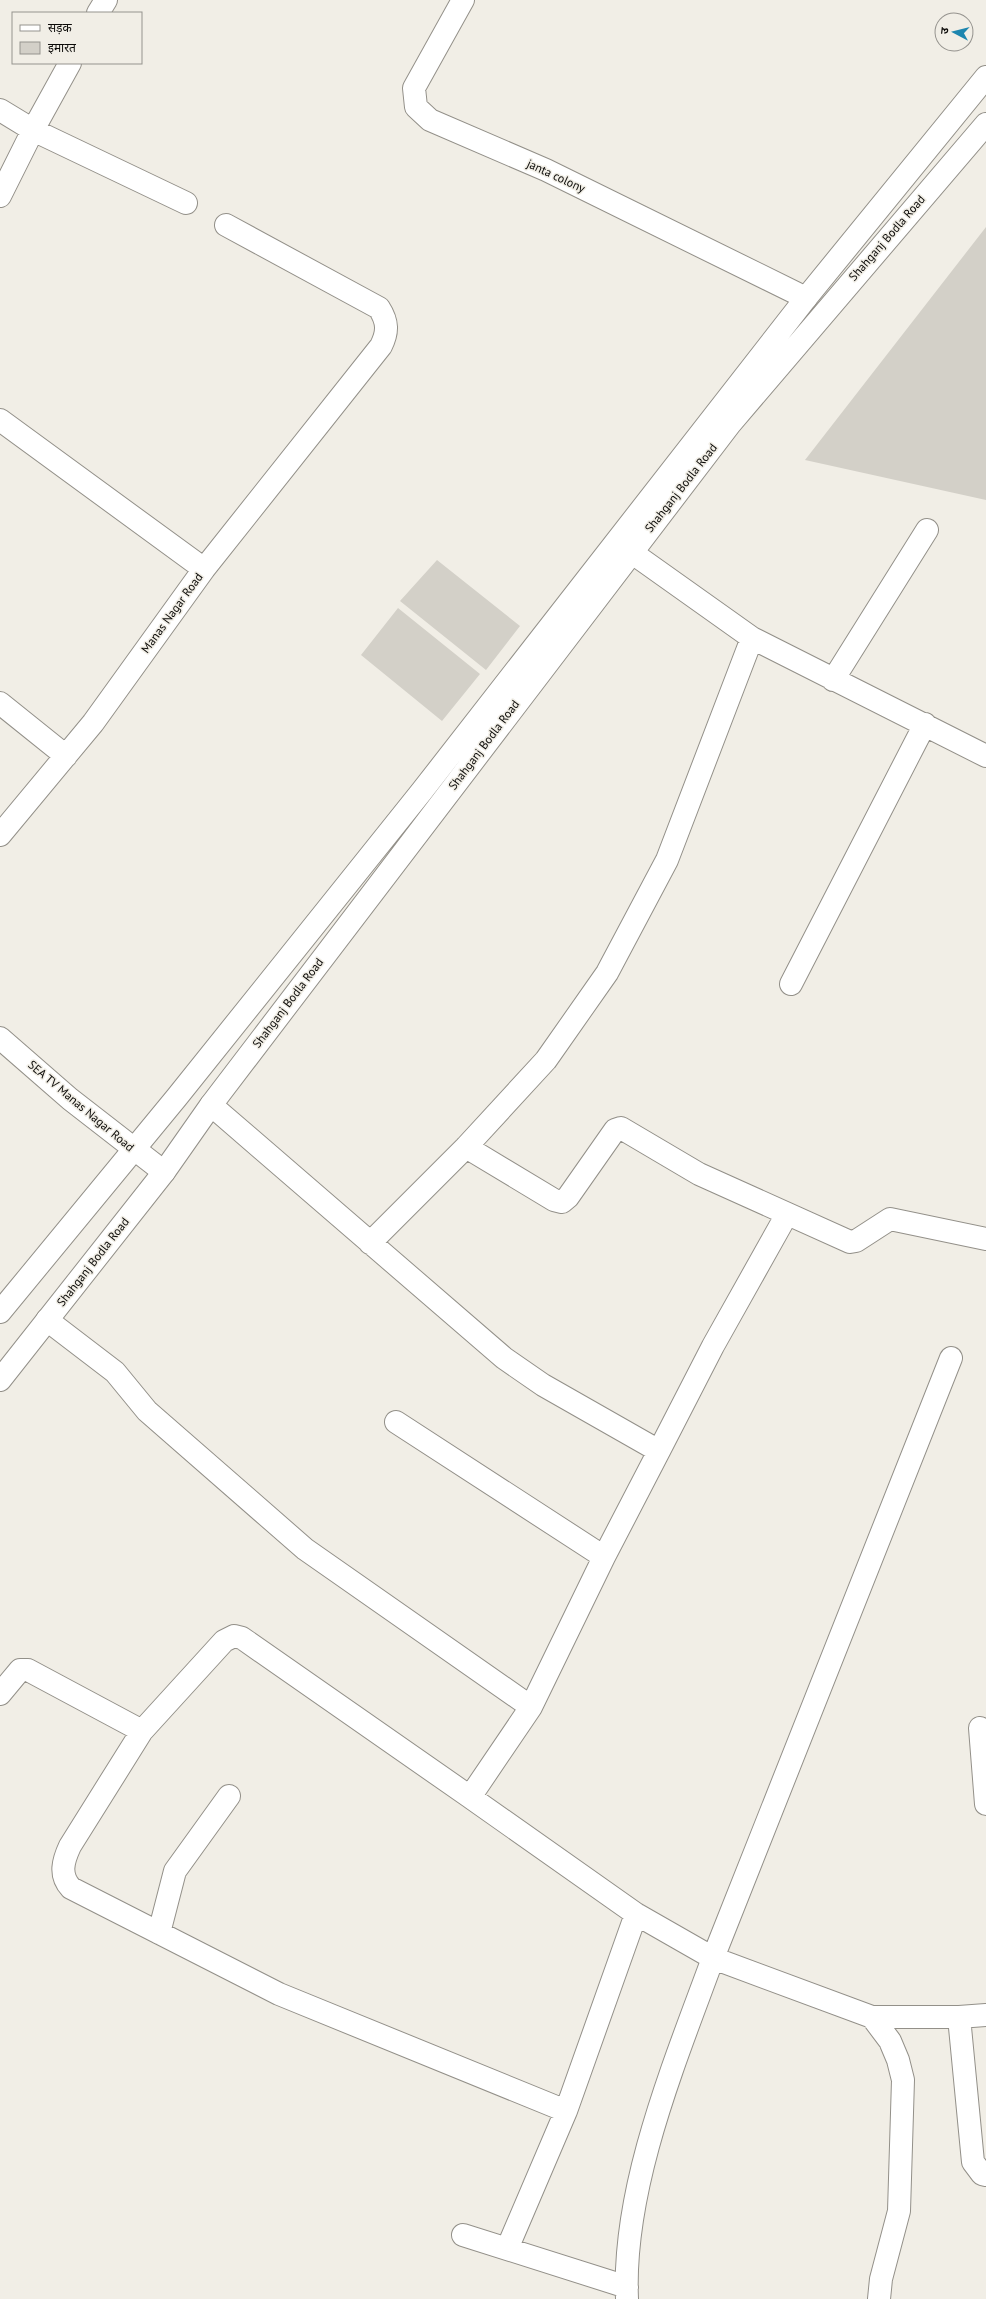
<svg xmlns="http://www.w3.org/2000/svg" width="986" height="2299" font-family="'PT Sans','Noto Sans Devanagari',sans-serif">
	<rect width="100%" height="100%" fill="#f1eee6"/>
	<path fill="#d3d0c8" d="M986,227V500L805,460Z
		M437,560L520,626L486,670L400,601Z
		M398,608L480,674L442,721L361,655Z"/>
	<g fill="none" stroke-linecap="round" stroke-linejoin="round">
		<g stroke="#939089" stroke-width="24">
			<path id="minor" d="M463,0L414,88L416,107L430,120L546,170L806,298
				M98,13L106,0
				M0,110L33,130L186,203
				M0,196L33,130L70,63
				M0,420L204,569L93,723L0,835
				M631,552L752,638L986,756
				M204,569L381,346C388,332 388,322 379,308L226,225
				M833,680L927,530
				M0,703L66,756
				M791,984L925,724
				M0,1038L70,1099L164,1172
				M466,1147L554,1200L562,1202L568,1197L615,1130L621,1128L699,1174L850,1242L856,1241L890,1219L986,1239
				M370,1243L466,1147L546,1060L607,973L667,860L752,638
				M47,1320L115,1372L147,1411L305,1549L531,1707
				M396,1422L604,1557
				M659,1451L713,1346L787,1214
				M0,1694L20,1670H28L142,1731L224,1641L234,1636L242,1638L470,1797L531,1707L604,1557L659,1451L543,1385L504,1358L211,1105
				M980,1728L986,1804
				M142,1731L70,1846C63,1861 59,1875 71,1888L279,1994L566,2111
				M470,1797L636,1914L713,1958L951,1358
				M159,1933L175,1871L229,1796
				M872,2017H959L986,2015
				M959,2017L973,2162L982,2174L986,2175
				M463,2235L627,2287
				M507,2249L566,2111L636,1914
				M627,2299C622,2187 675,2062 713,1958L872,2017L890,2041L898,2060L903,2080L899,2211L881,2279L879,2299"/>
		</g>
		<g stroke="#939089" stroke-width="24">
			<path id="major" d="M0,1312L177,1097L422,791L806,298L986,77
				M0,1380L164,1172L211,1105L730,424L986,124"/>
		</g>
		<use href="#minor" stroke="#fff" stroke-width="22"/>
		<use href="#major" stroke="#fff" stroke-width="22"/>
	</g>
	<g text-anchor="middle" stroke-width="3" stroke-linejoin="round" paint-order="stroke">
		<g font-size="12" fill="#0c0b09" stroke="#f1eee6">
			<text transform="translate(556 176) rotate(25)" y="4">janta colony</text>
			<text transform="translate(887 238) rotate(-49)" y="4">Shahganj Bodla Road</text>
			<text transform="translate(681 488) rotate(-52)" y="4">Shahganj Bodla Road</text>
			<text transform="translate(172 613) rotate(-54)" y="4">Manas Nagar Road</text>
			<text transform="translate(484 745) rotate(-53)" y="4">Shahganj Bodla Road</text>
			<text transform="translate(288 1003) rotate(-53)" y="4">Shahganj Bodla Road</text>
			<text transform="translate(81 1106) rotate(40)" y="4">SEA TV Manas Nagar Road</text>
			<text transform="translate(93 1262) rotate(-52)" y="4">Shahganj Bodla Road</text>
		</g>
	</g>
	<rect x="12" y="12" width="130" height="52" fill="#f1eee6" stroke="#95938e"/>
	<rect x="20" y="25" width="20" height="6" fill="#ffffff" stroke="#95938e"/>
	<text x="48" y="32" font-size="12" fill="#0c0b09">सड़क</text>
	<rect x="20" y="42" width="20" height="12" fill="#d3d0c8" stroke="#95938e"/>
	<text x="48" y="52" font-size="12" fill="#0c0b09">इमारत</text>
	<g transform="translate(954 32) rotate(277)"><circle r="19" fill="#f1eee6" stroke="#95938e"/>
	<path d="M0-3L7 15L0 10L-7 15Z" fill="#1d86af"/>
	<text y="-6" font-size="11" font-weight="bold" text-anchor="middle" fill="#0c0b09">उ</text>
	</g>
</svg>
